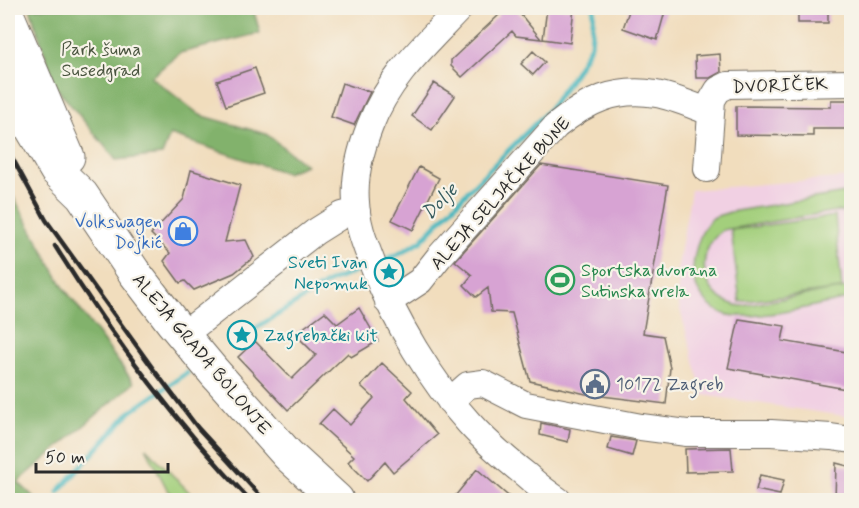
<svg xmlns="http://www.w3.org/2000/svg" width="859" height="508" font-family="Mynerve,sans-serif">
	<rect width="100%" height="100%" fill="#f7f3e8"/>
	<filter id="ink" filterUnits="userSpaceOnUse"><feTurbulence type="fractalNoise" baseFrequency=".0167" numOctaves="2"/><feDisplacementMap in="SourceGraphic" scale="12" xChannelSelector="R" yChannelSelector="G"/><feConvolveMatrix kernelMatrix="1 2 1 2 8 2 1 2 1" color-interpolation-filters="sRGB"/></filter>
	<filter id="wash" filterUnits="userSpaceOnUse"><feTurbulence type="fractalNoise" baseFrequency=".008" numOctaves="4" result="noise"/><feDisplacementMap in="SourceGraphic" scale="24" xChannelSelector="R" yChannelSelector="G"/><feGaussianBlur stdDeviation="1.35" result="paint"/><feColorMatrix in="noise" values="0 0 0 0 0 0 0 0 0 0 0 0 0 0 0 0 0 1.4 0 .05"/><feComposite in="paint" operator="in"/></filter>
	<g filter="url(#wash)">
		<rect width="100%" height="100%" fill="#f1ddbd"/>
		<path fill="#f1d0e3" d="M851,177V417L703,395L678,302V266L691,190Z"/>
		<path fill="#a3cf7c" stroke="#677d54" stroke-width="1.5" d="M851,192V213L836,211L723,230C691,253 702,302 742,306L851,287V298C823,304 750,322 725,314C712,310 704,301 698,290C692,278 692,268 695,254C697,243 703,225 713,218C718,215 725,214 730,212Z
			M835,216L842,289L740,302L731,230Z
			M146,448L197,500H178L167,489Z"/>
		<path fill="#82b26c" stroke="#566e4c" stroke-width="1.5" d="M30,8H253L260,33L180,53L151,77L200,115L266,134L306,165L286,173L170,135L162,155L116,160L55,86Z
			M8,187L64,288L134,383L18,482L37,500H12L8,490Z"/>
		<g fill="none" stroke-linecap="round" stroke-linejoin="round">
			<path stroke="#49b8bf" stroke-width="5" d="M378,262L399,254L421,241L470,189L548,111L576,71L591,45L594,8
				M231,344L329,282L367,267
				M58,492L130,412L187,373"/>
		</g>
		<g id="blocks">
			<path fill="#d7a3d3" d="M493,8H515L541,39L516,36L512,31L462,77L451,66V60L499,15Z
				M547,8H574L570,43L543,39Z
				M630,8H666L657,40L623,28Z
				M798,8H828V23H798Z
				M533,51L545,62L533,75L521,64Z
				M720,54L721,72L710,78H696L695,56Z
				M255,68L264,93L226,106L217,81Z
				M342,83L370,92L354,125L331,117Z
				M434,83L455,96L432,130L412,116Z
				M831,100H852V129H813V136L736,135V106L831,107Z
				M541,165L668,185L643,333L663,336L670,368L666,404L586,394L530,381L512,313L491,312L488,288L476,297L464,285L472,275L455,261Z
				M419,167L439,178L413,230L392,220Z
				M191,170L240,185L225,242L246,240L254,257L234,273L194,290L185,281L180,283L164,261L170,253L151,234L184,199Z
				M359,308L378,341L351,357L348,353L288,410L238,357L255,341L292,379L316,355L295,334L325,312L337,324Z
				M739,319L785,326L782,341L852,353V390L728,368Z
				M382,363L412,391L406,398L437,435L393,472L385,462L367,481L348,462L354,456L319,424L333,409L350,425L374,398L361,386Z
				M541,423L570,429L568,442L540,435Z
				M611,437L636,441L632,456L608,449Z
				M731,448L733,471L686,472L685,449Z
				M836,463L852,467V501H835Z
				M477,469L514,501H451Z
				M760,475L784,480L780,495L756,490Z"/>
		</g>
	</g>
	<g filter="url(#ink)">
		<use href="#blocks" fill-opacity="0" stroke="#70695e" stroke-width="1.5"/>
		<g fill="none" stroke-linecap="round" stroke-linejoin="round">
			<g stroke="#70695e" stroke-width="28">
				<path id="minor" d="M460,8C426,44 388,78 370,126C361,149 354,178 356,202C357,226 366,246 374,268C395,321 430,380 469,423C486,442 506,459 526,475C536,484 547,493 558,500
					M707,169L712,100L718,90L728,85L852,83
					M388,302L420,281L439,257L556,126C587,101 616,87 656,94C674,97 693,106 710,112
					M183,335L315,232L342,215L357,211
					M450,401L468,385L483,383L526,405L641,427L687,433H771L831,437L852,440"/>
			</g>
			<g stroke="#70695e" stroke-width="35">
				<path id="major" d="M8,16L68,157
					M8,88L56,170L82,195L134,272L173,323L214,372L288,455L337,500"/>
			</g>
			<use href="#minor" stroke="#fff" stroke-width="26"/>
			<use href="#major" stroke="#fff" stroke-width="33"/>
			<path stroke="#2b2b2b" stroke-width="4.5" d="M8,150L46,220L154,370L198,428L264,500
				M55,246C112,337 176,423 250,500"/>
		</g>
	</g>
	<defs>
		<g id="shop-ring" transform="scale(1.5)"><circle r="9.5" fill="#f7f3e8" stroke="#3f7fe0" stroke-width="1.5"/><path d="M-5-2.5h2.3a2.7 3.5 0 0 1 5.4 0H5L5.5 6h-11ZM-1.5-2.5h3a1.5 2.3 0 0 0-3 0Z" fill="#3f7fe0"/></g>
		<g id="sight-ring" transform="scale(1.5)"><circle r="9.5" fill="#f7f3e8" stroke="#0f9aa8" stroke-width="1.5"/><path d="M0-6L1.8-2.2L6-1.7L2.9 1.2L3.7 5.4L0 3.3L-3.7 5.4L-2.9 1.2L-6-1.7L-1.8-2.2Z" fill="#0f9aa8"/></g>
		<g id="stadium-ring" transform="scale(1.5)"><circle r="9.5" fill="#f7f3e8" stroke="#2e9e5b" stroke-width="1.5"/><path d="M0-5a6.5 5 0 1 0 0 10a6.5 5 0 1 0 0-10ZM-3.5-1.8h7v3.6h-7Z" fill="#2e9e5b"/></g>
		<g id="civic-ring" transform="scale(1.5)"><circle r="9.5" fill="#f7f3e8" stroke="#5c6f8a" stroke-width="1.5"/><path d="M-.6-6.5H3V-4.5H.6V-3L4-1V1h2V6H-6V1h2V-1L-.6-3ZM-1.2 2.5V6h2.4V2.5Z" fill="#5c6f8a"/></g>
	</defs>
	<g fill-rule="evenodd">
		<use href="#shop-ring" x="183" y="231"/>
		<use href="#sight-ring" x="389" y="272"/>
		<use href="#stadium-ring" x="560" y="280"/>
		<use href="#sight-ring" x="242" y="335"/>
		<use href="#civic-ring" x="595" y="384"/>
	</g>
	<g text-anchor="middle" stroke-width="4.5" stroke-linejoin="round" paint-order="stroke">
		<g font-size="18" fill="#49543f" stroke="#f7f3e8">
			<text x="101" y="55">Park šuma<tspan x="101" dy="21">Susedgrad</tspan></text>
		</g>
		<g font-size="18" fill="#2b2b2b" stroke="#f7f3e8">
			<text transform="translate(780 85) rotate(-2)" y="6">DVORIČEK</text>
			<text transform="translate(500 193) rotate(-48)" y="6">ALEJA SELJAČKE BUNE</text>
			<text transform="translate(202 354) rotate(50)" y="6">ALEJA GRADA BOLONJE</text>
		</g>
		<g font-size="18" fill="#366cbe" stroke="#f7f3e8" text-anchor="end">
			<text x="162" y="227">Volkswagen<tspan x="162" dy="21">Dojkić</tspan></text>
		</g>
		<g font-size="18" fill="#0d838f" stroke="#f7f3e8" text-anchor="end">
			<text x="368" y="268">Sveti Ivan<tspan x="368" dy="21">Nepomuk</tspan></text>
			<text x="263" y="341" text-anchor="start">Zagrebački kit</text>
		</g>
		<g font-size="18" fill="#27864d" stroke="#f7f3e8" text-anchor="start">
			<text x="581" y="276">Sportska dvorana<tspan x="581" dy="21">Sutinska vrela</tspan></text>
		</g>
		<g font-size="18" fill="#4e5e75" stroke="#f7f3e8" text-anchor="start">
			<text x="616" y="390">10172 Zagreb</text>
		</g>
		<g font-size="20" font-style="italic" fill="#365c5f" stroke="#f7f3e8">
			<text transform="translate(439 201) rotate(-46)" y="7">Dolje</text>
		</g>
	</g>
	<rect width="859" height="508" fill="none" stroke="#f7f3e8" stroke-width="30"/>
	<path d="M36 463v9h132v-9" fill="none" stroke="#2b2b2b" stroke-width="3"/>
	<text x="45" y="463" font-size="18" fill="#2b2b2b" stroke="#f7f3e8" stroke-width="4.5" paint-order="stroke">50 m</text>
</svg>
